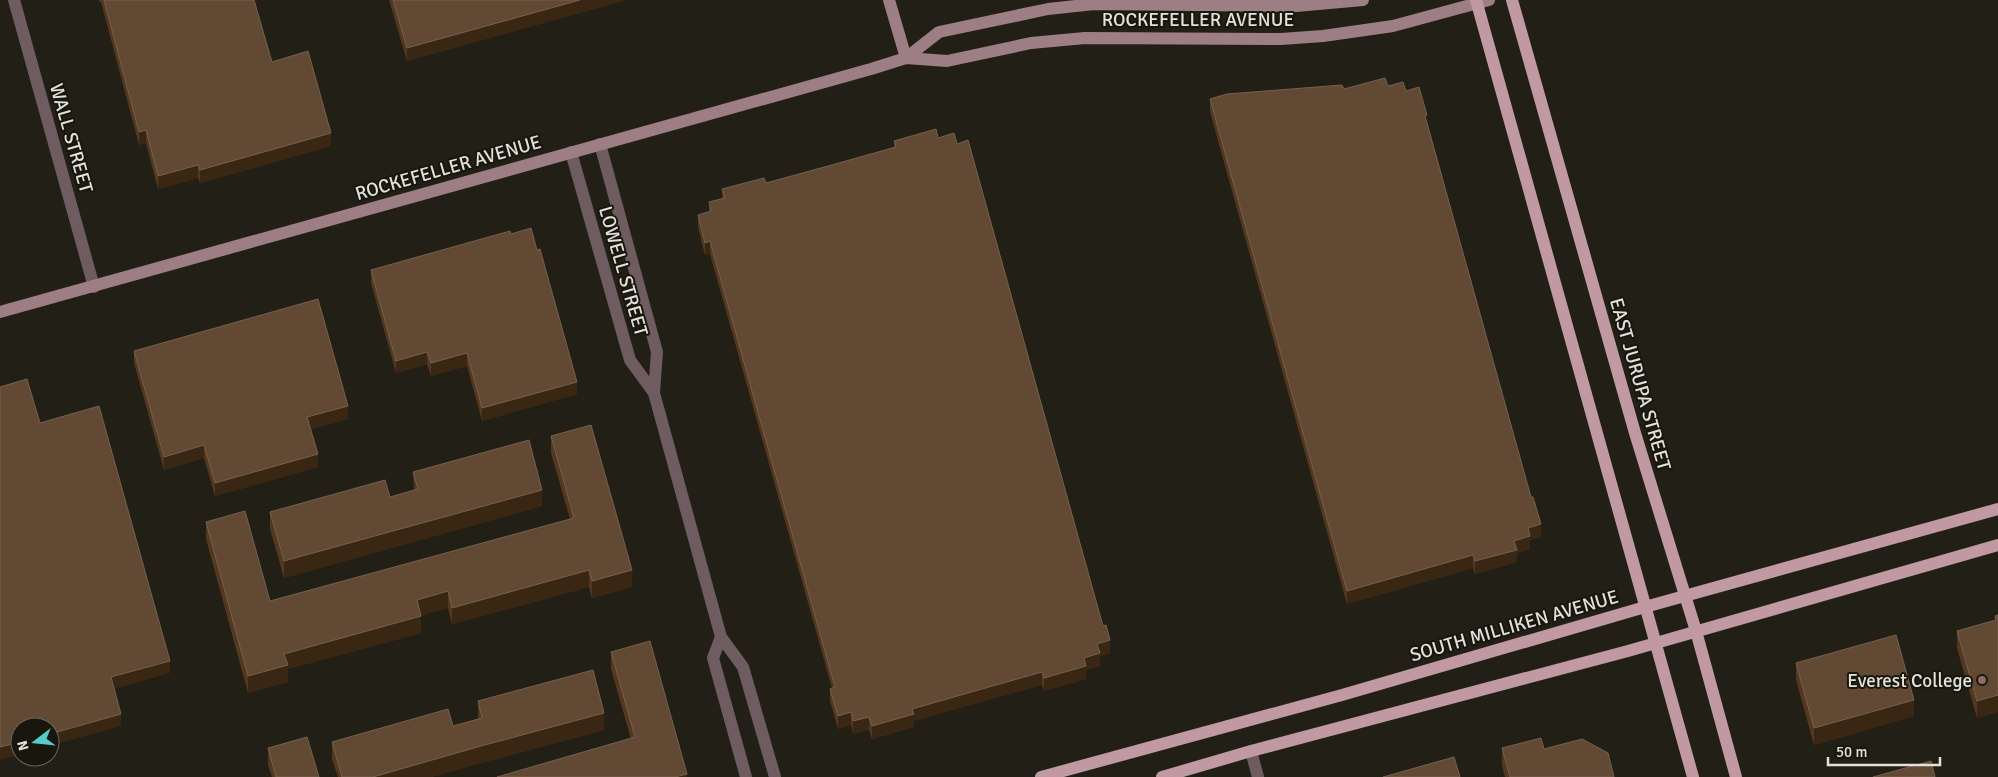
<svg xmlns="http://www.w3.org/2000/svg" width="1998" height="777" font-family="Signika,sans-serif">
	<rect width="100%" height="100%" fill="#221f16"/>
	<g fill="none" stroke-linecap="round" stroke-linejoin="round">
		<path stroke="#6f5c60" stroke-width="12" d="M14,0L94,287
			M600,144L657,352L654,393L721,637L743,667L775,777
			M571,152L630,360L654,393
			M721,637L713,658L746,777
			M1251,751L1258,777"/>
		<path stroke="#9e7e85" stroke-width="12" d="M889,0L906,58
			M906,58L947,61L1031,43L1085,38L1281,39L1323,36L1393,26L1489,0
			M0,312L871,69L906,58L939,32L1048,9L1094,4L1296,6L1363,0"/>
		<path stroke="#c199a2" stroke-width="12" d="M1476,0L1693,777
			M1512,0L1635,433L1696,631L1736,777
			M1041,777L1342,695L1645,607L1998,509
			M1162,777L1251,751L1628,651L1998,545"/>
	</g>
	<path fill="#53371f" d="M99,0H254L272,62L331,146L200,183L198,178L158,189L146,143L139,145L101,2H99Z
		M389,0H626L407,61Z
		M1388,86L1406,91L1427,122L1541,537L1530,540V549L1517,553V562L1475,574L1473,568L1347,604L1210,112V99Z
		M894,141L1110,653L1100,656V666L1086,670V679L1044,691L1042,685L975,703L914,721V727L872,739L869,730L853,734L851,725L838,729L830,701V689L832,688L710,254L705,255L698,228V215L709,212V202L722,198V189L766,183L894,147Z
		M371,270L577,394L482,421L467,366L431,376L427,364L396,373L371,283Z
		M134,351L348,419L311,429L318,467L215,496L204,458L164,470L134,363Z
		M551,436L632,587L592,598L589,587L452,624L448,608L421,615V633L288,669V682L248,693L206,539V522L270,601L570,519L551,453Z
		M413,472L542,506L284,578L270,529V512L390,497L414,490Z
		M1998,615V712L1977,718L1957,648V631L1995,620V616Z
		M611,652L687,777L631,739L611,669Z
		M1796,663L1914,716L1814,745L1796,680Z
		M478,701L604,730L481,763L431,777H338L332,759V742L453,726L478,719Z
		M268,748L319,777H272L268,765Z
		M1502,748L1544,749L1614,777H1505L1502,765Z"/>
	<path fill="#392613" d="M580,0H626L407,61V48Z
		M146,130V143L139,145V132Z
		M331,133V146L200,183V170Z
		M198,165V178L158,189V176Z
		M710,241V254L705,255V243Z
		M427,352V364L396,373V361Z
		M467,353V366L431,376V363Z
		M577,382V394L482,421V408Z
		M348,406V419L307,430V417Z
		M204,445V458L164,470V457Z
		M318,454V467L215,496V483Z
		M542,490V506L284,578V561Z
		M1541,524V537L1530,540V549L1517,553V562L1475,574V561L1514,541L1528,528Z
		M1473,555V568L1347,604V591Z
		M589,570V587L452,624V608Z
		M632,570V587L592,598V581Z
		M448,591V608L417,617V600Z
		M421,616V633L288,669V682L248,693V676L284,654Z
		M1110,640V653L1100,656V666L1086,670V679L1044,691V678L1084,658L1097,644Z
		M170,661V673L111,690V677Z
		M1042,672V685L914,721V727L872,739V726L912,709Z
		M1998,695V712L1977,718V701Z
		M1914,700V716L1814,745V728Z
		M851,712V725L838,729V716Z
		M604,713V730L481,763L431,777H373L481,746Z
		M121,714V726L50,746V734Z
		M869,717V730L853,734V721Z
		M20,742V755L0,760V747Z
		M687,774V777H675Z"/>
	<path fill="#624933" stroke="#76614e" d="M104,0H254L272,62L308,51L331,133L200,170L198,165L158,176L146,130L139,132Z
		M393,0H580L407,48Z
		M1385,78L1388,86L1403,82L1406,91L1419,87L1427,115L1425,116L1531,497H1533L1541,524L1528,528L1530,536L1514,541L1517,550L1475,561L1473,555L1347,591L1210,99L1227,94L1342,85L1344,89Z
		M936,129L938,138L954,133L957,144L968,140L1103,626L1106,625L1110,640L1097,644L1100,653L1084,658L1086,666L1044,678L1042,672L975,691L912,709L914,714L872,726L869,717L853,721L851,712L838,716L830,689L835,687L710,241L705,243L698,215L711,211L709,202L725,198L722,189L764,178L766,183L832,165L896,147L894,141Z
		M531,228L537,250L540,249L577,382L482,408L467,353L431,363L427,352L396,361L371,270L510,231L511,234Z
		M318,299L348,406L307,417L318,454L215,483L204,445L164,457L134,351Z
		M27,379L40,423L99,406L170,661L111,677L121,714L50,734V727H20V742L0,747V387Z
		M591,425L632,570L592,581L589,570L452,608L448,591L417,600L421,616L284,654L288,665L248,676L206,522L245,511L270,601L574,518L551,436Z
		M529,440L542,490L284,561L270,512L385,480L390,497L418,489L413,472Z
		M1998,615V695L1977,701L1957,631L1996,620L1995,616Z
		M1896,635L1914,700L1814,728L1796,663Z
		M650,641L687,774L675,777H497L635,737L611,652Z
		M593,670L604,713L481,746L373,777H342L332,742L448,709L453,726L482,718L478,701Z
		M307,737L319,777H276L268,748Z
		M1541,738L1544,749L1582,739L1608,753L1614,777H1510L1502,748Z
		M1454,757L1460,777H1383Z
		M1931,761L1935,777H1873Z"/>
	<circle fill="#8d6e63" stroke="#18160d" stroke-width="2" cx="1982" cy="680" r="5"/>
	<g text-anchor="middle" stroke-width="4" stroke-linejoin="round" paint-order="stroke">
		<g font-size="19" fill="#e3e1db" stroke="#18160d">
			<text x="1198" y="26">ROCKEFELLER AVENUE</text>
			<text transform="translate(72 138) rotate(74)" y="7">WALL STREET</text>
			<text transform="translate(448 167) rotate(-16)" y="7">ROCKEFELLER AVENUE</text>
			<text transform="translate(624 271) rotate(74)" y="7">LOWELL STREET</text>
			<text transform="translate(1641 384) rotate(74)" y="7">EAST JURUPA STREET</text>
			<text transform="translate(1514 625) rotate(-16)" y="7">SOUTH MILLIKEN AVENUE</text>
		</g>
		<g font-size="19" fill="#e3e1db" stroke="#18160d" text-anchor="end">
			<text x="1972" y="687">Everest College</text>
		</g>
	</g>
	<g transform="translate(35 742) rotate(254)"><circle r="24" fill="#18160d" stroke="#69675f"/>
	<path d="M0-4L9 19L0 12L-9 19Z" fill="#54cdc8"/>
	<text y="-8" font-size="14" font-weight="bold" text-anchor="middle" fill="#e3e1db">N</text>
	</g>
	<path d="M1828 757v8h112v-8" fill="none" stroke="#e3e1db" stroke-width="2.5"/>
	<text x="1836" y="757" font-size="15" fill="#e3e1db" stroke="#18160d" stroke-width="4" paint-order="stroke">50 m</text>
</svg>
